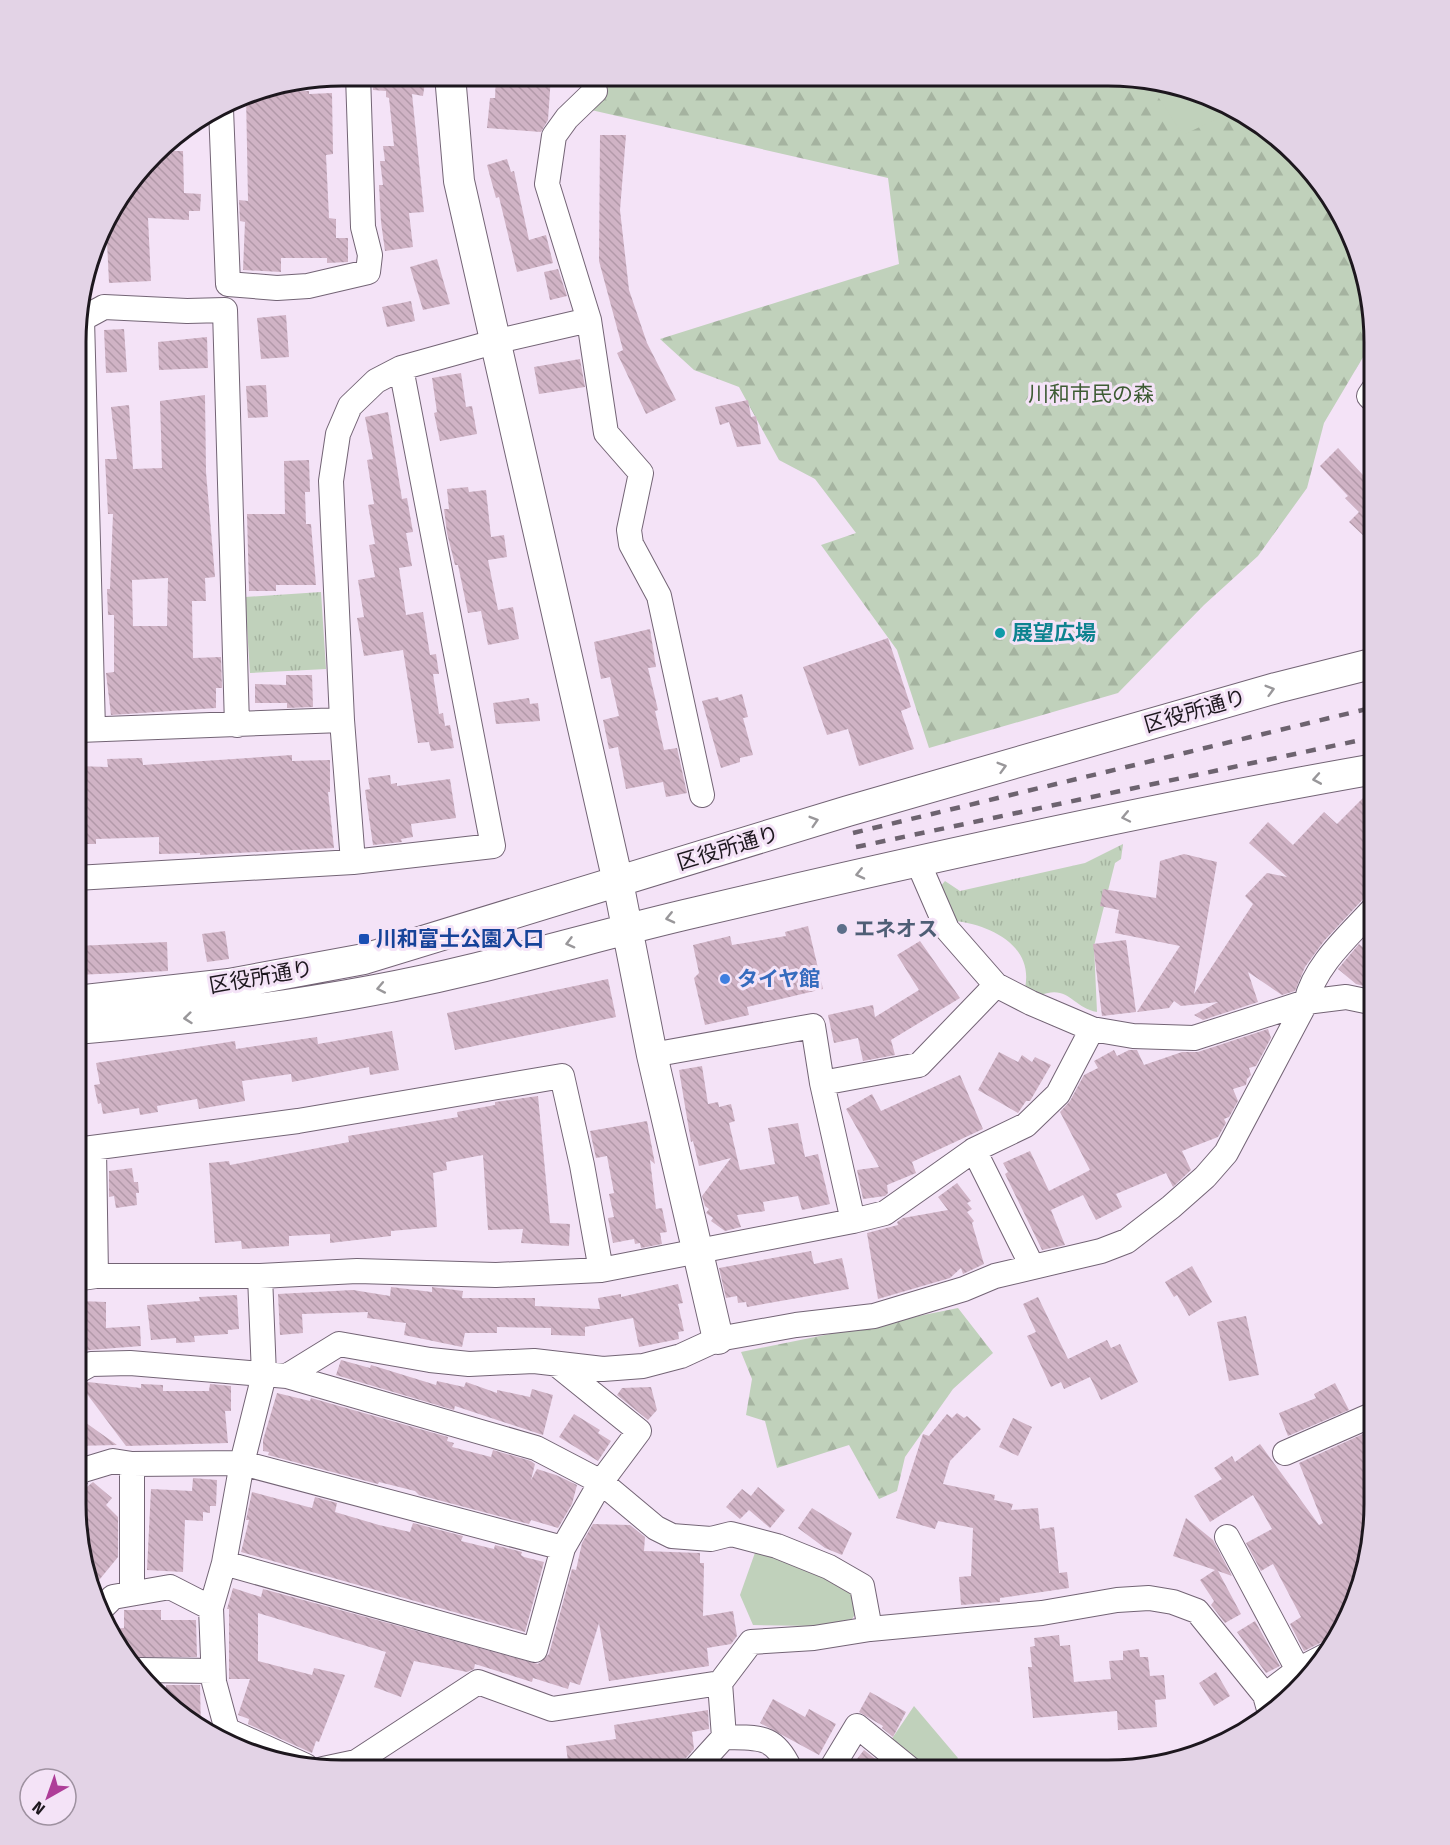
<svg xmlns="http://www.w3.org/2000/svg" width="1450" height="1845" font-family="'Fira Sans','Noto Sans JP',sans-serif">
	<defs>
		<pattern id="grass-tufts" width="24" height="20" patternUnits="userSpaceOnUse" patternTransform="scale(1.5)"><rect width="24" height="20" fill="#c0d1bb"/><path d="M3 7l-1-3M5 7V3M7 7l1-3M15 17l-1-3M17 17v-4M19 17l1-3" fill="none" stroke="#a5b3a0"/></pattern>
		<pattern id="forest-firs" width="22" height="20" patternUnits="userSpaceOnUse" patternTransform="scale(1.5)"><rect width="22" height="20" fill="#c0d1bb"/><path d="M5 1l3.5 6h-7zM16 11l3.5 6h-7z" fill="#a5b3a0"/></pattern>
		<pattern id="building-back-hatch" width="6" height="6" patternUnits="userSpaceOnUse" patternTransform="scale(1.5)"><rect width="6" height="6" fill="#d0b3c5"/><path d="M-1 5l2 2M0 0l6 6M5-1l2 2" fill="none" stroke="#b299a9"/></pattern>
	</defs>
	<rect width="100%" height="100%" fill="#f4e3f7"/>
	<path fill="url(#grass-tufts)" d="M321,592L326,669L250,673L245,597Z
		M1123,844L1121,859L1115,863L1094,946L1097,1012C1071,1007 1069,983 1038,996L1025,988C1034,946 991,925 955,921L940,887L945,881L960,891L1085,863Z"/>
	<path fill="url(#forest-firs)" d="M605,76L1144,77L1257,120L1339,208L1366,273L1375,337L1324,423L1307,488L1258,556L1204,605L1118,693L929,748L897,650L821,545L856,533L815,479L779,460L739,387L694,370L660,339L899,264L888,178L578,107L581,97Z
		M958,1308L993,1353L953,1389L905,1457L897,1491L879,1499L849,1445L777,1468L765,1421L746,1415L752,1379L741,1352Z"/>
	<path fill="#c0d1bb" d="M1146,78L1233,111L1183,135Z
		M757,1547L814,1570L852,1594L856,1613L852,1619L816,1626L753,1625L740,1595Z
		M914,1706L958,1758L950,1769H921L889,1743Z"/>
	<path fill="url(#building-back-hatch)" fill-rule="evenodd" d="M372,75H426L423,96L412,94L424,212L409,213L413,247L385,251L381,222L379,185H383L380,161H385L383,146H394L389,98L386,97V91L373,90Z
		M496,75L551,76L548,120L541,132L487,128L490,98H495Z
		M309,91V94L332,93L333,154L326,155L329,218L336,219V238H348V262L327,263V258H281V272L243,270L245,222L240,221L239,200L248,201L246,94L251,92Z
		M600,135H626L620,210L629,290L647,343L676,400L646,414L617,353L623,350L599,261Z
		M158,151H183L184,193L201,194L200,211H189V220L148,218L151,281L109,283L106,221L111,208Z
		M507,159L511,172L514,171L529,240L546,235L553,263L517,272L499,197L496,198L487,165Z
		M437,259L450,304L423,310L410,267Z
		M558,269L567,296L550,300L544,272Z
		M411,301L415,321L387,327L382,307Z
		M286,315L289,357L261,359L257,318Z
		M124,329L127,372L106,373L104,330Z
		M207,337L208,368L159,370L158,342Z
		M580,359L585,387L539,394L534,367Z
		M461,373L466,407L472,406L477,434L440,441L434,413L437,412L432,378Z
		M266,385L268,417L248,418L246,386Z
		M205,395L206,472L215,577L205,578L206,601H192L193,658L221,657L222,688H216V708L111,715L106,673L114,672V615H108L107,589H110L113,514H108L105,459H117L111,407L129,405L133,469L162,468L160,401ZM168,578L167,626H133L132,580Z
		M748,400L751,417L756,416L761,444L737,447L729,422L720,425L715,407Z
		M388,412L402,499L407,498L413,532L406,533L412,566L399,568L406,615L423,612L430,655L436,654L439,674H433L439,714L443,713L445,726L450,725L454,748L431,751L429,742L418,743L403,650L364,656L357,618L364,617L358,580L375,577L369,545L375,544L368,505L374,504L367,460L373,459L365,417Z
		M1338,448L1375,488V531L1367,539L1349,522L1359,512L1345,498L1348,496L1320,466Z
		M309,460L310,492H305L306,524H311L316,585H276V591H249L247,514H285L284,461Z
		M468,487L469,492L486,490L491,537L504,535L507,557L488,560L498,610L513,607L519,639L488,645L481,611L468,613L458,565H455L447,533L444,509H449L447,489Z
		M650,629L656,667L648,668L658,710L655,711L664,750L677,748L687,793L666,797L663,782L626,789L618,747L609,749L603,720L619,716L610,677L601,679L594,642Z
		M888,638L911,707L901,711L914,749L859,766L848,729L827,735L803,667Z
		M286,675H312L313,707L287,708V703H255V684L286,685Z
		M742,694L748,717L743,718L753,755L740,758V762L721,768L702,701L718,697L719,701Z
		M529,698L530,704L538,703L540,721L496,724L493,703Z
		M292,755V761L330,760V792H328L334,848L200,855V853L159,854V837L96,839V844H76V766L108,767L107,759L142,758L143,765Z
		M390,775L391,784L397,783V786L450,779L456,818L411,824L413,837L401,839L402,842L373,845L365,790L370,789L368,778Z
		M1364,797L1375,808V893L1365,897L1324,941L1305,967L1295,991L1282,995L1248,972L1258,1002L1203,1020L1194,1015L1218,1002L1181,1006L1174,1001L1169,1008L1137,1012L1180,946L1115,933L1119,910L1100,906L1103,889L1156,898L1160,861L1184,854L1217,862L1194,994L1253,904L1245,896L1267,873L1287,877L1249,843L1268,822L1293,845L1324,812L1337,824Z
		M808,926L823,989L747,1007L749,1015L705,1025L694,978L699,973L693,945L730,936L732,945L786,936L785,932Z
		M225,931L229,959L207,962L202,934Z
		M1126,940L1136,1012L1102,1016L1093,944Z
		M920,941L960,998L891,1040L895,1055L863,1061L858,1038L834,1043L828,1015L873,1005L875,1017L919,990L897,955Z
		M167,942L168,971L76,975V946Z
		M1359,944L1375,958V974L1364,986L1356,984L1338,969Z
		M608,979L616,1017L455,1050L447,1013Z
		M1268,1029L1271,1038L1256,1066L1249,1068L1251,1075L1247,1079L1246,1085L1233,1089L1238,1101L1229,1117L1224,1119L1226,1123L1218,1137L1182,1151L1191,1170L1173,1187L1166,1173L1116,1194L1122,1207L1096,1220L1083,1195L1051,1210L1065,1245L1042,1250L1005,1174L1008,1172L1003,1163L1030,1151L1049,1191L1090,1170L1060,1112L1070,1101L1084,1075L1098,1068L1094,1061L1114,1050L1117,1056L1129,1050H1137L1144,1065L1182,1052H1198Z
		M392,1031L399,1070L370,1075L369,1067L292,1082L291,1074L242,1081L245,1101L199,1109L197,1099L157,1106L158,1112L140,1115L139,1108L103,1114L101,1103L98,1104L94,1085L100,1084L96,1063L235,1041L236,1049L317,1037L318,1044Z
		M999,1052L1018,1062L1022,1055L1032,1062L1035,1057L1051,1065L1030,1101H1026L1018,1113L978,1090Z
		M702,1066L708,1104L718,1102L719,1107L731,1104L735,1121L729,1123L740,1170L775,1164L768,1128L798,1123L805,1157L818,1154L830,1204L802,1210L798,1196L763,1202L765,1211L737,1215L741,1227L725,1231L711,1221L713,1218L706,1213L709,1209L705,1206L702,1196L731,1158L699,1166L693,1141L691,1142L679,1070Z
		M960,1075L983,1129L912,1162L916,1173L887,1185L888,1193L885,1196L863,1199L857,1170L879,1167L846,1109L872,1094L881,1111Z
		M538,1096L550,1223L570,1224L569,1246L521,1243L523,1229L488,1230L483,1155L446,1162L447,1170L433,1173L437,1227L391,1231V1236L330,1243V1234L289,1236V1246L242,1249L241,1241L215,1243L209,1163L229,1161L230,1165L349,1142L348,1136L458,1117L457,1112L495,1105V1102Z
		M647,1121L655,1164L650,1160L656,1209L662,1208L667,1232L660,1233L662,1244L641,1248L640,1243L635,1244L634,1239L613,1243L608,1218L614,1217L609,1194L614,1193L607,1156L596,1158L590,1131Z
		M132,1168L134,1182H138L139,1193H136L137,1205L116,1208L114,1196L109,1197V1171Z
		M76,1182H80L81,1201H76Z
		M957,1183L971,1201L967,1203L972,1209L967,1212L974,1221L972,1223L984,1264L963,1274L961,1268L950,1278L878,1299L867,1233L898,1225L897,1222L903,1218L948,1210L938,1197Z
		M811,1251L814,1264L842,1258L849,1289L747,1307L746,1302L738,1303L737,1296L726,1298L719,1268Z
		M1192,1266L1212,1302L1189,1316L1177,1295L1174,1297L1165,1282Z
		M678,1284L683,1303L678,1304L684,1331L678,1332L679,1339L639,1347L633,1318L585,1327V1336L551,1335V1328L497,1327V1333H465L462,1347L404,1335L406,1323L367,1318L368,1312L302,1314L303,1333L280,1335L278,1294L353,1290L390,1296L391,1287L432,1292V1287L439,1288L463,1291L462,1298H535V1306L600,1309L598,1298L621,1294V1297Z
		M237,1295L239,1329L228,1330V1334L194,1336L195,1342L176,1343V1338L151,1340L147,1305L200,1301L199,1297Z
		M1038,1297L1068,1359L1107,1340L1111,1348L1120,1344L1138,1382L1101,1400L1090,1377L1064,1389L1061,1382L1051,1387L1027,1336L1036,1332L1023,1304Z
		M80,1301L106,1302V1328L140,1326L141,1346L77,1351L75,1310L81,1309Z
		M1246,1316L1259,1375L1229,1381L1217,1322Z
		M341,1360L370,1368L371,1365L436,1385L437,1381L464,1387L466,1382L497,1393V1390L530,1397L532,1389L553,1395L543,1435L455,1406L454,1410L336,1375Z
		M88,1382L141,1388V1384L163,1385V1391H209L210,1384L231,1386V1411H225L228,1443L126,1446L81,1386Z
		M1335,1383L1349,1410L1288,1436L1279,1413L1316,1398L1314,1394Z
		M651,1387L657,1410L648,1420L617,1395L622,1388Z
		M277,1393L310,1401L311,1398L448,1437L447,1441L454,1443L452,1447L491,1457L493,1450L531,1461L535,1464L531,1480L537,1469L556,1475L577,1485L572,1504L558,1528L531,1520L529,1524L419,1495L415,1491L379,1482L378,1484L268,1455L269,1452L263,1451V1440Z
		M957,1413L964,1418L967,1416L981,1429L950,1461L943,1484L995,1495L994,1500L1013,1504L1011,1510L1038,1508L1040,1529L1054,1527L1059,1573L1067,1572L1069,1588L1000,1598V1602L961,1605L959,1577L971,1576L973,1528L938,1521L935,1529L896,1518L923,1434L929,1436L947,1414L952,1418Z
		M574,1414L600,1430L598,1433L611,1441L598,1461L559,1437Z
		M75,1415L117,1445L75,1446Z
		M1013,1418L1032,1427L1018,1456L999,1447Z
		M1374,1429V1521L1340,1633L1304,1651L1290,1624L1301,1617L1273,1564L1261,1571L1246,1543L1272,1529L1253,1495L1210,1522L1194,1496L1222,1479L1214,1468L1232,1456L1235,1462L1260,1444L1319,1525L1323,1523L1299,1463Z
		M193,1478L217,1480L216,1506H210V1513L203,1512V1521L185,1520L183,1572L147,1570L151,1489L192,1491Z
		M93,1482L112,1498L106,1505L118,1517V1557L91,1590L84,1573L75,1493L82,1491Z
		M758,1487L785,1510L770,1528L749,1510L740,1519L726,1507L742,1489L751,1496Z
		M252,1492L312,1508L315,1497L337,1503L335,1512L379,1525L410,1532L413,1523L463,1536L461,1541L494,1549L495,1545L522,1552L521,1555L524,1557L544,1562L525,1632L241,1552L249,1520H246Z
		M812,1508L852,1533L842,1555L825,1548L798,1528Z
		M1186,1518L1213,1540L1232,1576L1218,1571L1241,1614L1225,1623L1211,1605L1214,1601L1200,1580L1215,1570L1173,1556Z
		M593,1524L630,1525L645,1537L644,1551L700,1553V1563H704L703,1616L733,1611L737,1636L731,1644L707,1648L709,1666L609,1681L599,1623L580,1685L570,1682L568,1689L533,1678L532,1682L475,1664L474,1669L467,1672L414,1661L401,1697L374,1687L386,1652L258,1613V1661L312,1675L314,1668L345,1675L319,1742L316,1741L312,1753L248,1724L249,1719L238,1715L250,1679H229V1609H227L233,1588L261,1597L263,1589L538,1664L549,1654L572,1569L576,1570L582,1543Z
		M124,1610H161V1620H196L197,1657H129L111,1637L107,1629L124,1628Z
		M1255,1621L1280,1666L1266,1673L1237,1632Z
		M1059,1635L1060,1646L1070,1645L1074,1682L1111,1679L1109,1661L1123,1660V1651L1139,1649L1140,1657H1148L1150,1676L1164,1675L1166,1699L1155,1700L1157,1727L1118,1730L1117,1711L1033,1718L1028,1667H1032L1030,1647L1035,1646L1034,1638Z
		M1216,1672L1230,1696L1214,1706L1199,1683Z
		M166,1685H200L201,1729L194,1725L166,1696Z
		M870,1692L906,1712L893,1737L882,1728L883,1726L859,1712Z
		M773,1699L805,1717L809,1709L836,1724L819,1755L760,1723Z
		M708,1710L709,1729L692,1732L694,1749L686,1758L673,1760V1766L626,1769V1764L569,1769L566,1746L616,1739L614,1725Z
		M864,1750L888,1769H849Z"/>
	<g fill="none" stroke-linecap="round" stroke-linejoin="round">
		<g stroke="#736475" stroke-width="26">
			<path id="minor" d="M221,109L228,284L277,288L308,286L368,272L370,255L363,227L358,75
				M589,320L547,184L554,136L567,118L595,91
				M1375,402L1369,396L1375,387
				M93,729L82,319L104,307L187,311L225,310L237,725
				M79,730L342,720
				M353,862L342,720L331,481L338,434L350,406L376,381L401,368L494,342L589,320L606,433L641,473L629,530L631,544L659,596L702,795
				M76,878L353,862L493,846L401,368
				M1092,1029L1133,1036L1194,1038L1306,1002L1346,997L1375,1003
				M652,1055L813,1026L822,1083L853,1221
				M822,1083L919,1065L996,985
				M94,1149L96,1276
				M76,1150L298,1121L562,1076L582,1165L601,1270
				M974,1150L1032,1266
				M75,1279L96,1276H260L357,1271L496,1275L601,1270L853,1221L885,1213L974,1150L1026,1125L1058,1094L1092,1029L1031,1003L996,985L947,929L917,860
				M75,1373L91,1364L130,1363L287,1376L536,1448L601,1482L656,1528L672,1536L711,1539L731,1534L777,1546L829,1567L862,1586L870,1629L1042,1613L1117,1600L1149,1598L1173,1602L1197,1611L1265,1695L1270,1713
				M287,1376L339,1344L430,1360L469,1364L534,1361L603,1369L643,1366L681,1356L718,1339L796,1325L874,1316L964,1289L995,1276L1101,1251L1127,1241L1171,1207L1205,1177L1226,1153L1306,1002C1315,964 1350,935 1375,907
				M1285,1453L1374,1414
				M132,1464V1592
				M75,1479L80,1471L113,1461L132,1464L242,1463L563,1548
				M1227,1537L1298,1670
				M224,1563L535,1650L563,1548L601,1482L639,1431L556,1364
				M100,1610L113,1597L170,1587L211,1608
				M141,1670L213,1671
				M1265,1695L1298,1670L1325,1656
				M227,1730L306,1766
				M724,1737C759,1738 774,1734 790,1769
				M234,1745L227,1730L214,1682L211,1608L224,1563L242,1463L264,1375L260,1276
				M323,1769L356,1762L478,1682L552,1709L720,1683L751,1642L814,1638L870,1629
				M695,1769L724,1737L720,1683
				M831,1769L857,1726L910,1769"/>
		</g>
		<g stroke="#736475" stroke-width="32">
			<path id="tertiary" d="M450,75L459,181L618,882L652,1055L718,1339
				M76,1001L229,984L364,959L848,811L1276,688L1375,663
				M76,1029C210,1018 346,1000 477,968C551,950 623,929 697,912C922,859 1147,809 1375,769"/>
		</g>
		<use href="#minor" stroke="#fff" stroke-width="24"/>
		<use href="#tertiary" stroke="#fff" stroke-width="30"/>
		<path stroke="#6d636f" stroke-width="4.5" stroke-dasharray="10 10" stroke-linecap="butt" d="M853,833L1375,707
			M856,847L1375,737"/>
	</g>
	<defs><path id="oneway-chevron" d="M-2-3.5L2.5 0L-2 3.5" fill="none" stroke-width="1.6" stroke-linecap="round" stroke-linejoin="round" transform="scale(1.5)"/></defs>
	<g stroke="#99979a">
		<use href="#oneway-chevron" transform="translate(1270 690) rotate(-16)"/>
		<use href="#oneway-chevron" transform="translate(1002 767) rotate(-16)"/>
		<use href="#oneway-chevron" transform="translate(1317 779) rotate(170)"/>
		<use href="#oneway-chevron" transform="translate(1126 817) rotate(168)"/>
		<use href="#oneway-chevron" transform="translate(814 821) rotate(-17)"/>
		<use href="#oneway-chevron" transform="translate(860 874) rotate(167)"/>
		<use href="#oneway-chevron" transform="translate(670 918) rotate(167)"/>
		<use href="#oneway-chevron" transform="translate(570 943) rotate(165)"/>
		<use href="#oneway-chevron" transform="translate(381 988) rotate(169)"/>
		<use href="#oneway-chevron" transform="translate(188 1018) rotate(174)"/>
	</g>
	<circle fill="#0f9aa8" stroke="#f4e3f7" stroke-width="2" cx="1000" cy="633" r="6"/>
	<circle fill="#5c6f8a" stroke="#f4e3f7" stroke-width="2" cx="842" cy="929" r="6"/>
	<rect fill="#1a4fb4" stroke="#f4e3f7" stroke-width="2" x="358" y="933" width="12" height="12" rx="3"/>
	<circle fill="#3f7fe0" stroke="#f4e3f7" stroke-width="2" cx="725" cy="979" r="6"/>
	<g text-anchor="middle" stroke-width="6" stroke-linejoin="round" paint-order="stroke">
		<g font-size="21" fill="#3d5b33" stroke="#f4e3f7">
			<text x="1091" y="401">川和市民の森</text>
		</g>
		<g font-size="21" font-weight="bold" fill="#0d838f" stroke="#f4e3f7" text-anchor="start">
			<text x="1012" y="640">展望広場</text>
		</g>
		<g font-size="21" fill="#1d171e" stroke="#f4e3f7">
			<text transform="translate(1195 711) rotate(-16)" y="7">区役所通り</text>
			<text transform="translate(728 848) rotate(-17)" y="7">区役所通り</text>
			<text transform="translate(261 977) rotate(-10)" y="7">区役所通り</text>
		</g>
		<g font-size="21" font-weight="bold" fill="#4e5e75" stroke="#f4e3f7" text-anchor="start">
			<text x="854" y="936">エネオス</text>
		</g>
		<g font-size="21" font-weight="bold" fill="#164399" stroke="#f4e3f7" text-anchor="start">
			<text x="376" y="946">川和富士公園入口</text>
		</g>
		<g font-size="21" font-weight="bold" fill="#366cbe" stroke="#f4e3f7" text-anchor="start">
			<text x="737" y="986">タイヤ館</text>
		</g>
	</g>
	<path d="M0 0H1450V1845H0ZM342 86H1108A256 256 0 0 1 1364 342V1504A256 256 0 0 1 1108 1760H342A256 256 0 0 1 86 1504V342A256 256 0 0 1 342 86Z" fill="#e3d3e6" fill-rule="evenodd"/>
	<path fill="none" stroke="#1d171e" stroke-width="3" d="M342 86H1108A256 256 0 0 1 1364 342V1504A256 256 0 0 1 1108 1760H342A256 256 0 0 1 86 1504V342A256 256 0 0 1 342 86Z"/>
	<g transform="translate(48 1797) rotate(220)"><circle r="28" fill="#f4e3f7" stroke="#9e91a0" stroke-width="1.5"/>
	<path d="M0-4.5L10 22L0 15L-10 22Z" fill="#ae3d98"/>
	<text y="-9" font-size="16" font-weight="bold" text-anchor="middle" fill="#1d171e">N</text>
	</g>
</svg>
